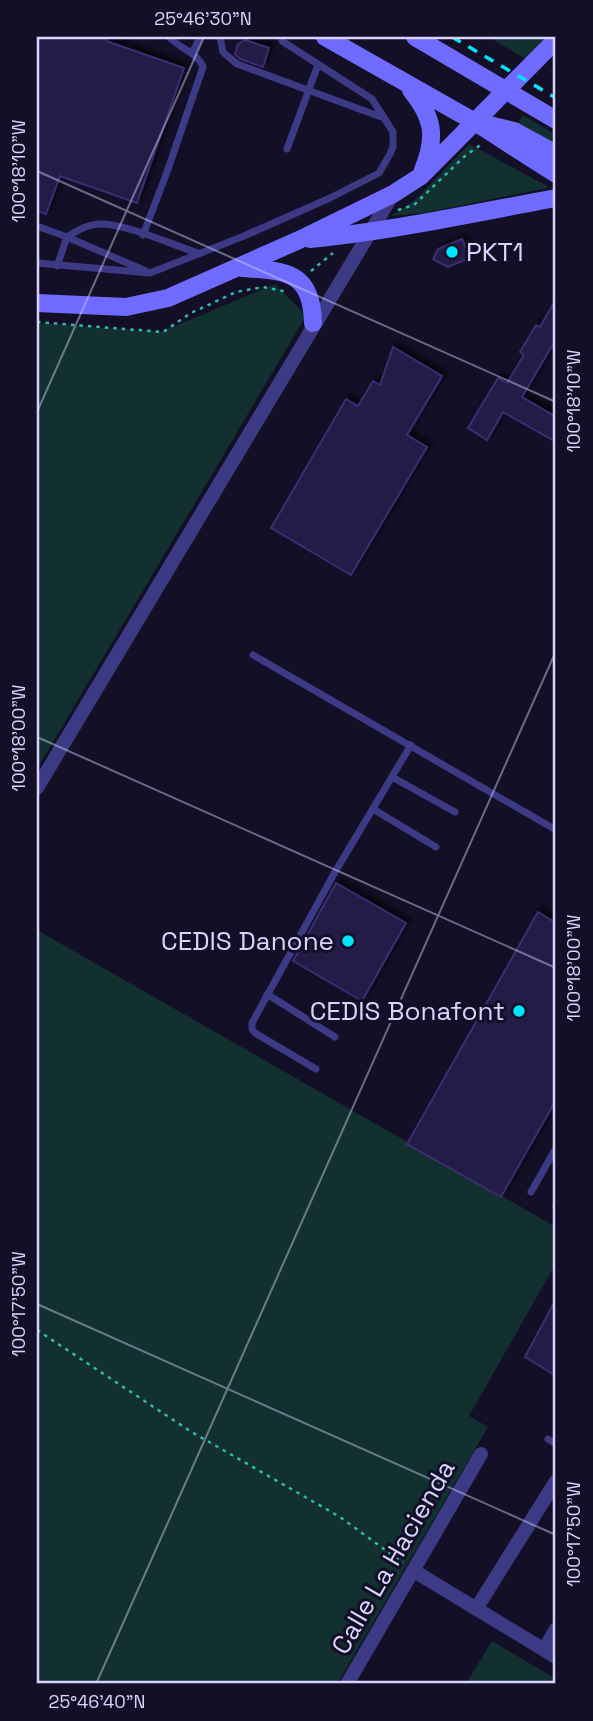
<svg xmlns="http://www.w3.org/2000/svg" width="593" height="1721" font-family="'Space Grotesk',sans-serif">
	<defs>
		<filter id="shadow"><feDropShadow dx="4.5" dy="-4.5" stdDeviation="2" flood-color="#0009"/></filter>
	</defs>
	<rect width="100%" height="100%" fill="#130f26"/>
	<path fill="#12302f" d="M489,37H550L527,60Z
		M523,115L556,135V145L517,125Z
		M469,144L547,186V188L424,213L391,216L415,200Z
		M275,284L306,316L37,769V323L161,332Z
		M37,930L556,1227V1263L469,1416L488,1427L337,1684H37Z
		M492,1641L556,1679V1684H466Z"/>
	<path fill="#241b47" stroke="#3b2d73" stroke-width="2" filter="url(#shadow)" d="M37,37H107L106,41L184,68L137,203L60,176L46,214L37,211Z
		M245,40L269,48L263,67L240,59L235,54L238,44Z
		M462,239L470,258L448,267L433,259L438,249Z
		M556,299V339L522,397L556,417V442L503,412L487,440L468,428L498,378L507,383L524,355L520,352L536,325L540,327Z
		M393,347L442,376L407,435L427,447L351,575L271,528L346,399L358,406L373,381L380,385Z
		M336,883L406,923L362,1001L293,961Z
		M538,912L556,923V1100L501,1197L407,1144Z
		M556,1299V1376L525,1357Z"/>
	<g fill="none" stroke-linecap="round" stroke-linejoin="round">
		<path stroke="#2fb8b0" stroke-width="2.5" stroke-dasharray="3.5 5" stroke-linecap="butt" d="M398,210L414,205L466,155L482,144
			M311,271L333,253
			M37,322L163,332L191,313L236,292L263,287L288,292
			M37,1330L190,1431L340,1517L403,1563"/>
		<path stroke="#3d3a85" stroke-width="7" d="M220,37L223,52L237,64L384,118
			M192,54L200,37
			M287,149L318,65
			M37,226L67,237L146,271
			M143,235L167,172L203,67C198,53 179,48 169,37
			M37,263L150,273L244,236L330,198L379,173L390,154L393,147V132L372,99L282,41
			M57,266L67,237C78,230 90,223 103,224C132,226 170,244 198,253
			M253,655L556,830
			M392,777L455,812
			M373,809L436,847
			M267,994L335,1037
			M316,1069L255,1033L252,1029V1023L335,872L411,745
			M531,1192L556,1148
			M556,1207V1206
			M548,1439L556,1444"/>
		<path stroke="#3d3a85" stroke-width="14" d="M37,788L393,194
			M414,1571L556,1657
			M476,1609L556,1481
			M544,1650L556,1629
			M347,1684L481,1454"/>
		<path stroke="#6f6bff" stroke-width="18" d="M325,37L475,122L556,174
			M415,37L556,120
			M411,90C433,117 437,136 423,170
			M485,124L514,131L556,154
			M310,239C393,231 474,213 556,198
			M242,268C286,271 312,271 313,323
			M37,303L126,307L168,298L299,240L393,194L421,176L556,40"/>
		<path stroke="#00e5ff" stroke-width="3.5" stroke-dasharray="10 9" stroke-linecap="butt" d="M452,37L556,98"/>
	</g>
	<path fill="none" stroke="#d9d4ff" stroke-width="2" stroke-opacity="0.45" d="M37,171L556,402M37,412L204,37M37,737L556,968M37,1304L556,1535M96,1684L556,651"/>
	<g fill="#00e5ff" stroke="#130f26" stroke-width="2.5">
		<circle cx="452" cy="252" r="7"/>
		<circle cx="348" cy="941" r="7"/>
		<circle cx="519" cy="1011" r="7"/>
	</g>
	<g text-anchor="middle" stroke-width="6" stroke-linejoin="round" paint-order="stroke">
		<g font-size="26" fill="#d9d4ff" stroke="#130f26" text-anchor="end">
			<text x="466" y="261" text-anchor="start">PKT1</text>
			<text x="334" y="950">CEDIS Danone</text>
			<text x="505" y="1020">CEDIS Bonafont</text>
		</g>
		<g font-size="26" fill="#d9d4ff" stroke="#130f26">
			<text transform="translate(393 1557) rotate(-60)" y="9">Calle La Hacienda</text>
		</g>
	</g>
	<rect width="593" height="1721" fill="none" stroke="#130f26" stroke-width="77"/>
	<rect x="38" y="38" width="516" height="1644" fill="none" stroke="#d9d4ff" stroke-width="2.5"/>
	<g font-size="18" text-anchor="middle" fill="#d9d4ff">
		<text x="203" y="25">25°46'30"N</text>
		<text transform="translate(19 171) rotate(-90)" y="6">100°18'10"W</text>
		<text transform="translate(574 401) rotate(-90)" y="6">100°18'10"W</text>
		<text transform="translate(19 738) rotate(-90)" y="6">100°18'00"W</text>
		<text transform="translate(574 968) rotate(-90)" y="6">100°18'00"W</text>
		<text transform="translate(19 1304) rotate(-90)" y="6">100°17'50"W</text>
		<text transform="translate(574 1534) rotate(-90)" y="6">100°17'50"W</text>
		<text x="97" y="1708">25°46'40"N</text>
	</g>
</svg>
